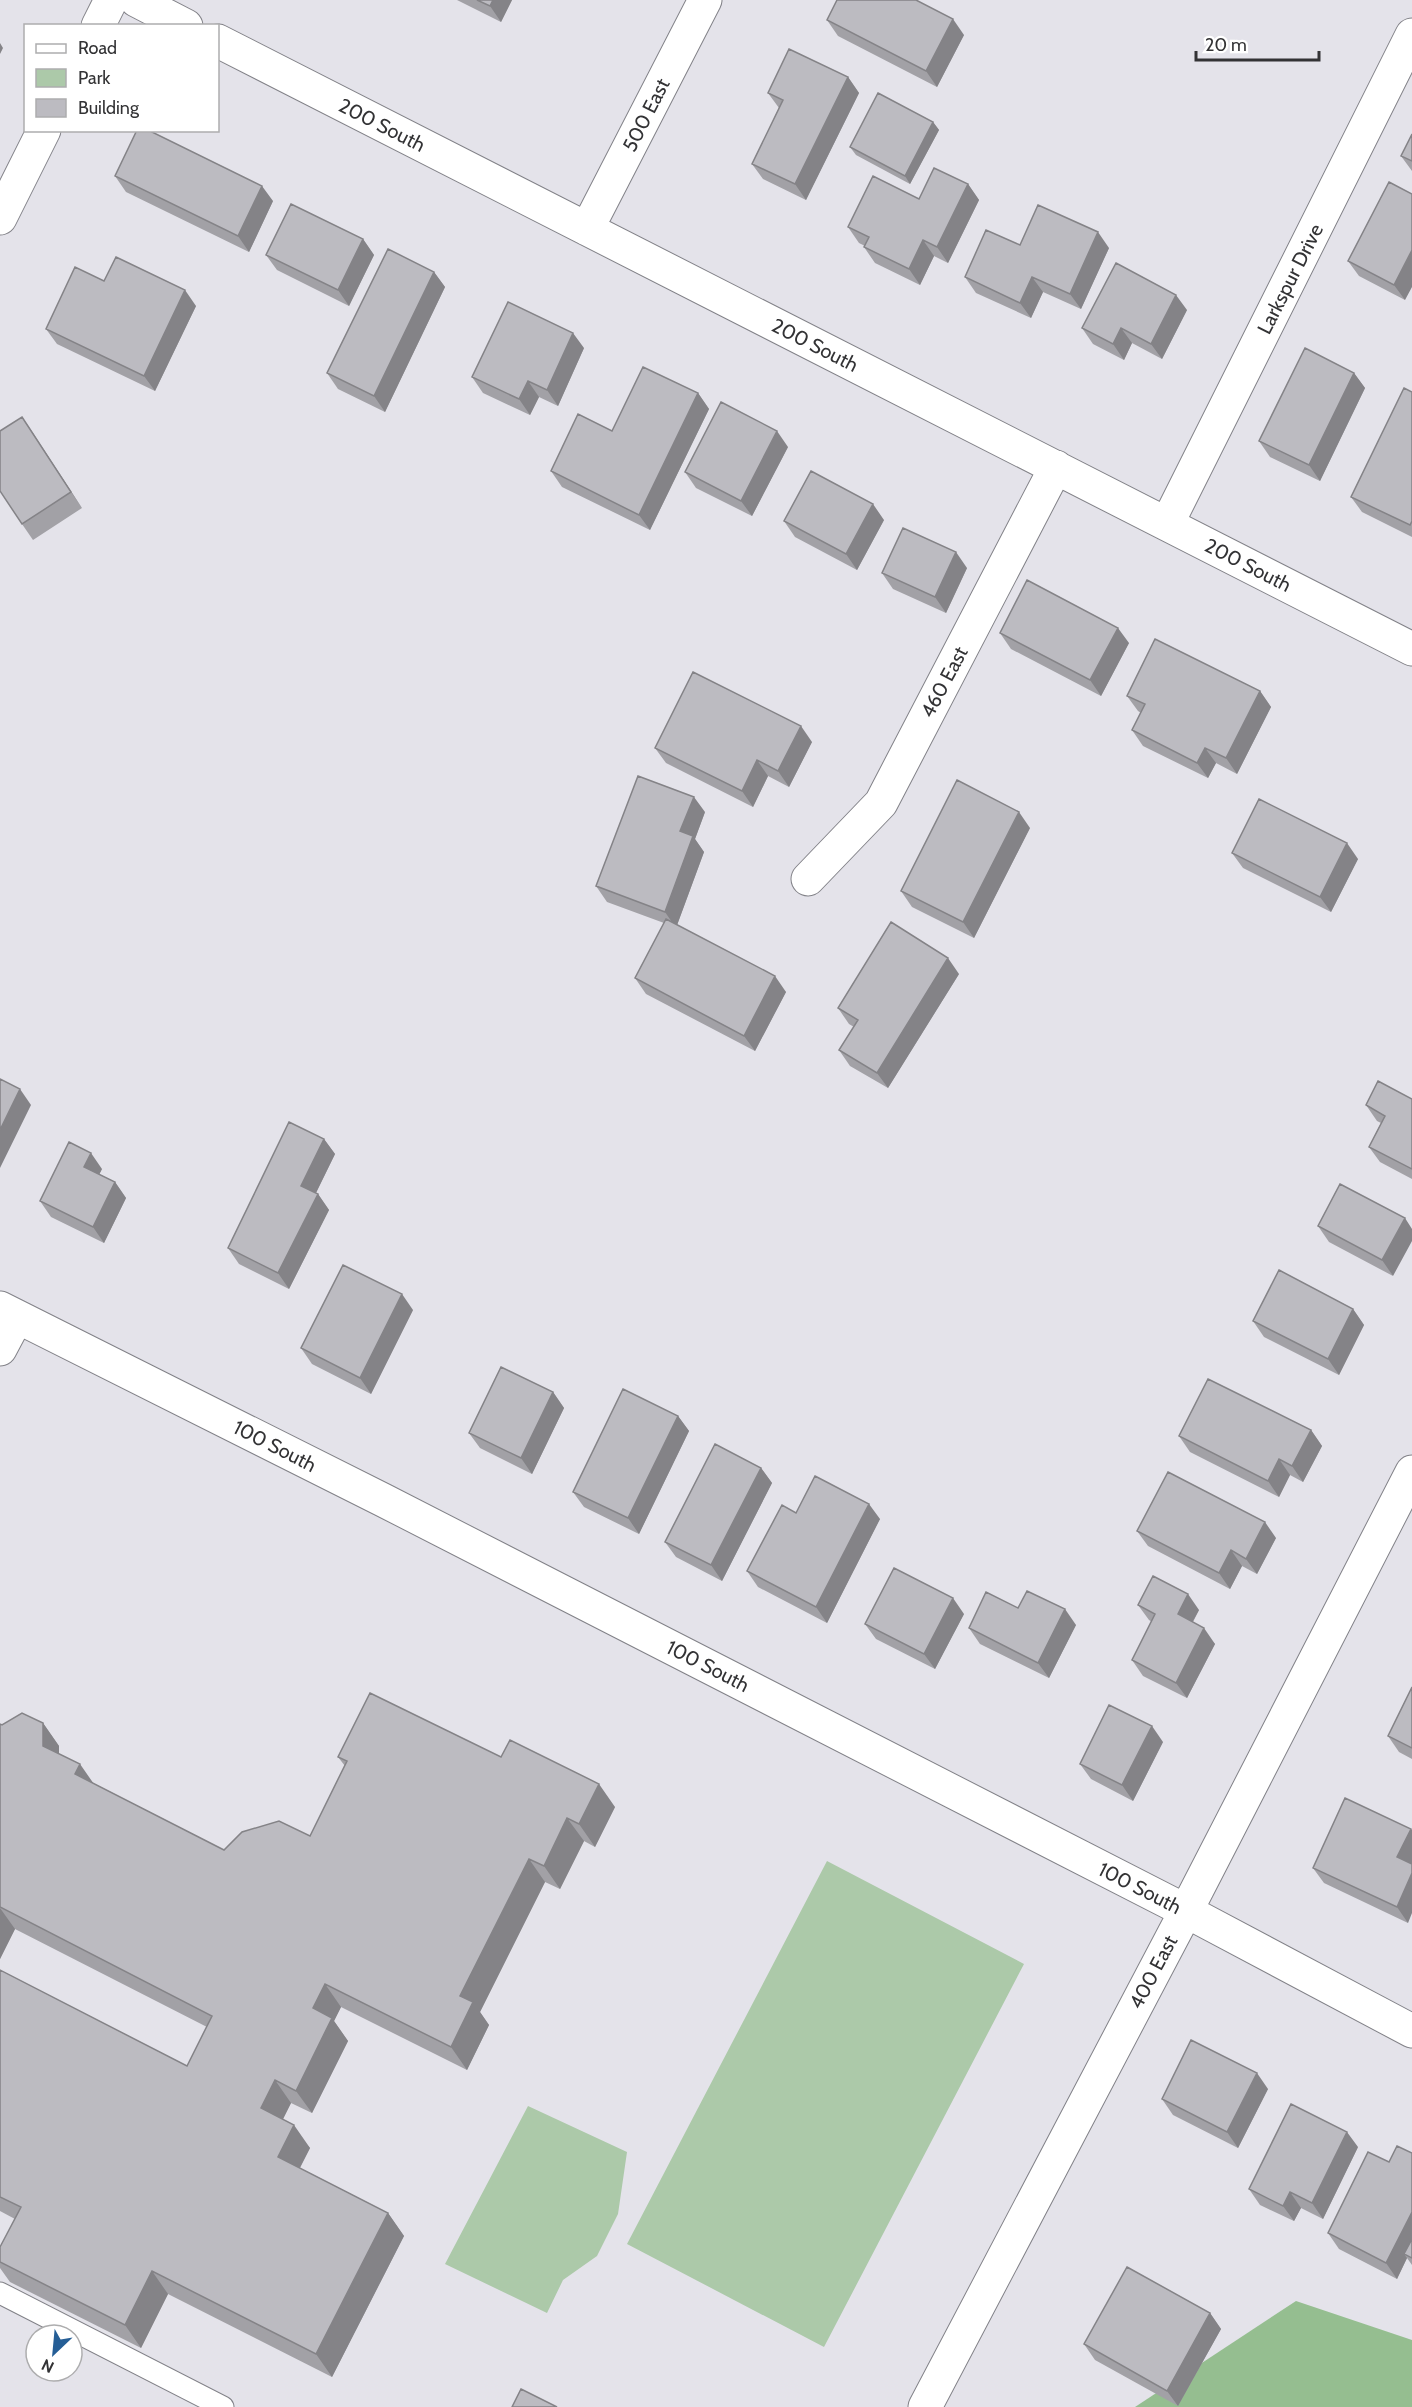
<svg xmlns="http://www.w3.org/2000/svg" width="1412" height="2407" font-family="Cabin,sans-serif">
	<rect width="100%" height="100%" fill="#e4e3ea"/>
	<path fill="#acc9a9" d="M827,1861L1024,1964L824,2347L627,2244Z
		M528,2106L627,2152L618,2214L597,2256L563,2280L547,2313L445,2264Z"/>
	<path fill="#95be90" d="M1296,2301L1412,2340V2407H1135Z"/>
	<g fill="none" stroke-linecap="round" stroke-linejoin="round">
		<g stroke="#828288" stroke-width="23">
			<path id="service" d="M0,2293L223,2407"/>
		</g>
		<g stroke="#828288" stroke-width="35">
			<path id="minor" d="M136,0L186,26
				M98,26L111,0
				M218,41L1412,649
				M0,218L44,130
				M587,229L705,0
				M1167,524L1412,35
				M808,879L881,803L1056,467
				M0,1308L383,1500L1186,1911L1412,2031
				M0,1349L17,1317
				M925,2407L1186,1911L1412,1472"/>
		</g>
		<use href="#service" stroke="#fff" stroke-width="21"/>
		<use href="#minor" stroke="#fff" stroke-width="33"/>
	</g>
	<path fill="#a2a1a6" d="M457,0H512L501,22Z
		M827,20L964,35L937,87L838,36Z
		M848,77L859,93L806,200L763,179L752,164L779,108L768,93Z
		M933,122L939,130L910,184L856,155L850,147Z
		M1412,134V171L1401,156Z
		M115,176L273,201L249,252L126,192Z
		M1389,182L1405,300L1359,276L1348,261Z
		M968,184L979,200L948,263L934,256L920,285L875,263L864,247L865,246L859,243L848,227L919,199Z
		M363,239L374,255L349,306L277,270L266,255Z
		M1109,248L1081,309L1043,292L1031,318L976,293L965,277Z
		M434,272L445,287L385,412L338,389L327,373Z
		M104,281L196,306L155,391L57,344L46,329Z
		M1187,310L1162,359L1132,343L1124,360L1093,344L1082,328Z
		M584,348L558,406L539,397L530,415L483,393L472,377Z
		M1354,373L1365,388L1320,481L1270,457L1259,441Z
		M1412,392V537L1362,512L1351,497Z
		M698,393L709,409L650,530L562,487L551,471L612,431Z
		M22,417L82,508L33,540L22,524Z
		M788,447L752,516L696,488L685,472Z
		M884,520L857,570L795,537L784,521Z
		M967,568L946,613L893,589L882,573Z
		M1000,633L1129,643L1101,696L1011,649Z
		M1260,691L1271,707L1237,774L1216,763L1208,778L1143,746L1132,730L1141,713L1138,711L1127,696Z
		M812,742L789,787L768,776L753,807L666,763L655,748Z
		M705,812L695,839L704,852L677,925L786,992L755,1051L646,994L635,978L664,923L607,902L596,886Z
		M1030,828L974,938L912,907L901,891Z
		M1232,853L1358,859L1331,912L1243,868Z
		M959,974L888,1088L850,1066L839,1050L854,1027L849,1024L838,1008Z
		M1412,1099V1179L1380,1162L1369,1147L1381,1123L1377,1121L1366,1105Z
		M324,1139L335,1154L316,1193L318,1194L329,1210L289,1289L239,1264L228,1248Z
		M102,1169L99,1174L115,1182L126,1198L104,1243L51,1217L40,1201Z
		M1340,1184L1393,1276L1329,1242L1318,1226Z
		M1353,1309L1364,1325L1339,1375L1264,1337L1253,1321Z
		M413,1310L371,1394L312,1364L301,1348Z
		M553,1392L564,1408L532,1474L480,1448L469,1433Z
		M678,1416L689,1431L639,1534L584,1507L573,1492Z
		M1311,1430L1322,1446L1303,1482L1290,1475L1279,1497L1190,1452L1179,1436Z
		M761,1468L772,1483L722,1581L676,1557L665,1542Z
		M796,1513L880,1519L827,1623L758,1587L747,1571Z
		M1137,1531L1276,1538L1257,1574L1242,1566L1230,1589L1148,1546Z
		M1138,1605L1199,1610L1193,1622L1215,1644L1187,1698L1143,1676L1132,1660L1152,1622L1149,1620Z
		M1018,1608L1076,1625L1049,1678L980,1644L969,1628Z
		M964,1614L935,1669L876,1639L865,1624Z
		M1412,1687V1759L1399,1752L1388,1736Z
		M43,1723L59,1746V1754L93,1783L224,1850L310,1836L345,1766L338,1757H501L615,1807L595,1847L584,1841L560,1889L545,1882L480,2012L489,2025L467,2070L341,2007L334,2021L348,2041L312,2113L291,2103L283,2119L310,2148L300,2168L388,2213L404,2236L332,2377L168,2294L141,2348L10,2282L0,2268V2247L15,2219L0,2211V1970L187,2066L207,2027L15,1929L0,1959V1724L2,1725Z
		M1163,1742L1133,1801L1091,1779L1080,1764Z
		M1412,1830L1408,1923L1324,1883L1313,1868Z
		M1268,2089L1238,2148L1173,2115L1162,2099Z
		M1358,2147L1323,2219L1301,2208L1294,2221L1260,2205L1249,2189Z
		M1412,2153V2265L1407,2258L1397,2279L1339,2249L1328,2233L1389,2162Z
		M1210,2313L1221,2329L1178,2406L1095,2360L1084,2344Z"/>
	<path fill="#848387" d="M493,0H512L501,22L490,6Z
		M953,19L964,35L937,87L926,71Z
		M0,43L3,48L0,54Z
		M848,77L859,93L806,200L795,184Z
		M933,122L939,130L910,184L905,176Z
		M968,184L979,200L948,263L937,247Z
		M262,186L273,201L249,252L238,236Z
		M1098,232L1109,248L1081,309L1070,294Z
		M363,239L374,255L349,306L338,290Z
		M923,240L934,256L920,285L909,269Z
		M1412,250V287L1405,300L1394,285Z
		M434,272L445,287L385,412L374,396Z
		M1032,277L1043,292L1031,318L1020,303Z
		M185,290L196,306L155,391L144,376Z
		M1176,295L1187,310L1162,359L1151,344Z
		M1121,328L1132,343L1124,360L1113,344Z
		M573,333L584,348L558,406L547,390Z
		M1354,373L1365,388L1320,481L1309,465Z
		M528,381L539,397L530,415L519,399Z
		M698,393L709,409L650,530L639,515Z
		M22,417L33,433L82,508L71,492Z
		M777,431L788,447L752,516L741,501Z
		M873,504L884,520L857,570L846,554Z
		M956,552L967,568L946,613L935,597Z
		M1118,628L1129,643L1101,696L1090,680Z
		M1260,691L1271,707L1237,774L1226,758Z
		M801,726L812,742L789,787L778,771Z
		M1205,748L1216,763L1208,778L1197,763Z
		M757,760L768,776L753,807L742,791Z
		M694,797L705,812L695,839L704,852L676,928L665,912L680,831Z
		M1019,812L1030,828L974,938L963,922Z
		M1347,843L1358,859L1331,912L1320,897Z
		M948,958L959,974L888,1088L877,1073Z
		M775,976L786,992L755,1051L744,1036Z
		M20,1089L31,1105L0,1168V1130Z
		M324,1139L335,1154L312,1201L301,1186Z
		M91,1153L102,1169L95,1183L84,1167Z
		M115,1182L126,1198L104,1243L93,1227Z
		M318,1194L329,1210L289,1289L278,1273Z
		M1405,1218L1412,1229V1241L1393,1276L1382,1260Z
		M402,1294L413,1310L371,1394L360,1378Z
		M1353,1309L1364,1325L1339,1375L1328,1359Z
		M553,1392L564,1408L532,1474L521,1458Z
		M678,1416L689,1431L639,1534L628,1518Z
		M1311,1430L1322,1446L1303,1482L1292,1466Z
		M1279,1459L1290,1475L1279,1497L1268,1481Z
		M761,1468L772,1483L722,1581L711,1565Z
		M869,1504L880,1519L827,1623L816,1607Z
		M1265,1522L1276,1538L1257,1574L1246,1559Z
		M1231,1550L1242,1566L1230,1589L1219,1573Z
		M1188,1594L1199,1610L1188,1630L1178,1614Z
		M953,1598L964,1614L935,1669L924,1654Z
		M1065,1609L1076,1625L1049,1678L1038,1663Z
		M1204,1628L1215,1644L1187,1698L1176,1683Z
		M43,1723L59,1746V1769L43,1746Z
		M1152,1726L1163,1742L1133,1801L1122,1785Z
		M80,1764L96,1787L75,1774Z
		M599,1784L615,1807L595,1847L579,1824Z
		M567,1818L584,1841L560,1889L544,1866Z
		M1411,1829L1412,1830V1866L1397,1857Z
		M529,1859L545,1882L480,2012L489,2025L467,2070L451,2047L460,1996Z
		M1412,1873V1913L1408,1923L1397,1907Z
		M0,1908L15,1929L0,1959Z
		M325,1984L341,2007L334,2021L348,2041L312,2113L296,2091L313,2008Z
		M1257,2073L1268,2089L1238,2148L1227,2132Z
		M275,2080L291,2103L277,2131L261,2108Z
		M294,2125L310,2148L294,2179L278,2157Z
		M1347,2132L1358,2147L1323,2219L1312,2203Z
		M1290,2192L1301,2208L1294,2221L1283,2206Z
		M1412,2212V2249L1404,2254L1407,2258L1397,2279L1386,2263Z
		M388,2213L404,2236L332,2377L316,2354Z
		M152,2271L168,2294L141,2348L125,2325Z
		M1210,2313L1221,2329L1178,2406L1167,2391Z"/>
	<path fill="#bcbbc1" stroke="#848387" stroke-width="1.5" d="M477,0H493L490,6Z
		M837,0H916L953,19L926,71L827,20Z
		M789,49L848,77L795,184L752,164L783,100L768,93Z
		M878,93L933,122L905,176L850,147Z
		M137,130H148L262,186L238,236L115,176Z
		M1412,134V161L1401,156Z
		M934,168L968,184L937,247L923,240L909,269L864,247L869,237L848,227L873,176L919,199Z
		M1389,182L1412,194V250L1394,285L1348,261Z
		M291,204L363,239L338,290L266,255Z
		M1038,205L1098,232L1070,294L1032,277L1020,303L965,277L986,230L1020,245Z
		M388,249L434,272L374,396L327,373Z
		M116,257L185,290L144,376L46,329L75,267L104,281Z
		M1116,263L1176,295L1151,344L1121,328L1113,344L1082,328Z
		M508,302L573,333L547,390L528,381L519,399L472,377Z
		M1305,348L1354,373L1309,465L1259,441Z
		M643,367L698,393L639,515L551,471L578,414L612,431Z
		M1404,388L1412,392V521L1410,525L1351,497Z
		M721,402L777,431L741,501L685,472Z
		M22,417L71,492L22,524L0,491V431Z
		M811,471L873,504L846,554L784,521Z
		M903,528L956,552L935,597L882,573Z
		M1027,580L1118,628L1090,680L1000,633Z
		M1155,639L1260,691L1226,758L1205,748L1197,763L1132,730L1145,704L1127,696Z
		M693,672L801,726L778,771L757,760L742,791L655,748Z
		M638,776L694,797L680,831L693,836L665,912L596,886Z
		M957,780L1019,812L963,922L901,891Z
		M1259,799L1347,843L1320,897L1232,853Z
		M666,919L775,976L744,1036L635,978Z
		M891,922L948,958L877,1073L839,1050L858,1020L838,1008Z
		M0,1079L20,1089L0,1130Z
		M1378,1081L1412,1099V1169L1369,1147L1385,1116L1366,1105Z
		M289,1122L324,1139L301,1186L318,1194L278,1273L228,1248Z
		M69,1142L91,1153L84,1167L115,1182L93,1227L40,1201Z
		M1340,1184L1405,1218L1382,1260L1318,1226Z
		M343,1265L402,1294L360,1378L301,1348Z
		M1279,1270L1353,1309L1328,1359L1253,1321Z
		M501,1367L553,1392L521,1458L469,1433Z
		M1208,1379L1311,1430L1292,1466L1279,1459L1268,1481L1179,1436Z
		M623,1389L678,1416L628,1518L573,1492Z
		M715,1444L761,1468L711,1565L665,1542Z
		M1168,1472L1265,1522L1246,1559L1231,1550L1219,1573L1137,1531Z
		M815,1476L869,1504L816,1607L747,1571L782,1505L796,1513Z
		M894,1568L953,1598L924,1654L865,1624Z
		M1153,1576L1188,1594L1178,1614L1204,1628L1176,1683L1132,1660L1155,1614L1138,1605Z
		M1027,1591L1065,1609L1038,1663L969,1628L986,1592L1018,1608Z
		M1412,1687V1748L1388,1736Z
		M370,1693L501,1757L510,1740L599,1784L579,1824L567,1818L544,1866L529,1859L460,1996L473,2002L451,2047L325,1984L313,2008L332,2018L296,2091L275,2080L261,2108L294,2125L278,2157L388,2213L316,2354L152,2271L125,2325L0,2262V2247L21,2207L0,2197V1970L187,2066L212,2016L0,1907V1724L2,1725L22,1713L43,1723V1746L80,1764L75,1774L224,1850L242,1832L279,1821L310,1836L347,1761L338,1757Z
		M1109,1705L1152,1726L1122,1785L1080,1764Z
		M1345,1798L1411,1829L1397,1857L1412,1864V1873L1397,1907L1313,1868Z
		M1191,2040L1257,2073L1227,2132L1162,2099Z
		M1291,2104L1347,2132L1312,2203L1290,2192L1283,2206L1249,2189Z
		M1397,2146L1412,2153V2212L1386,2263L1328,2233L1368,2152L1389,2162Z
		M1412,2239V2258L1404,2254Z
		M1127,2267L1210,2313L1167,2391L1084,2344Z
		M521,2389L557,2407H512Z"/>
	<g text-anchor="middle" stroke-width="6" stroke-linejoin="round" paint-order="stroke">
		<g font-size="20" fill="#333335" stroke="#fff">
			<text transform="translate(646 115) rotate(-63)" y="7">500 East</text>
			<text transform="translate(382 125) rotate(27)" y="7">200 South</text>
			<text transform="translate(1290 279) rotate(-63)" y="7">Larkspur Drive</text>
			<text transform="translate(815 345) rotate(27)" y="7">200 South</text>
			<text transform="translate(1248 565) rotate(27)" y="7">200 South</text>
			<text transform="translate(944 682) rotate(-62)" y="7">460 East</text>
			<text transform="translate(275 1446) rotate(27)" y="7">100 South</text>
			<text transform="translate(708 1666) rotate(27)" y="7">100 South</text>
			<text transform="translate(1140 1888) rotate(27)" y="7">100 South</text>
			<text transform="translate(1153 1972) rotate(-62)" y="7">400 East</text>
		</g>
	</g>
	<rect x="24" y="24" width="195" height="108" fill="#ffffff" stroke="#adadae" stroke-width="1.5"/>
	<rect x="36" y="44" width="30" height="9" fill="#ffffff" stroke="#adadae" stroke-width="1.5"/>
	<text x="78" y="54" font-size="18" fill="#333335">Road</text>
	<rect x="36" y="69" width="30" height="18" fill="#acc9a9" stroke="#adadae" stroke-width="1.5"/>
	<text x="78" y="84" font-size="18" fill="#333335">Park</text>
	<rect x="36" y="99" width="30" height="18" fill="#bcbbc1" stroke="#adadae" stroke-width="1.5"/>
	<text x="78" y="114" font-size="18" fill="#333335">Building</text>
	<g transform="translate(54 2353) rotate(206)"><circle r="28" fill="#ffffff" stroke="#adadae" stroke-width="1.5"/>
	<path d="M0-4.5L10 22L0 15L-10 22Z" fill="#255e96"/>
	<text y="-9" font-size="16" font-weight="bold" text-anchor="middle" fill="#333335">N</text>
	</g>
	<path d="M1196 51v9h123v-9" fill="none" stroke="#333335" stroke-width="3"/>
	<text x="1205" y="51" font-size="18" fill="#333335" stroke="#ffffff" stroke-width="4.5" paint-order="stroke">20 m</text>
</svg>
